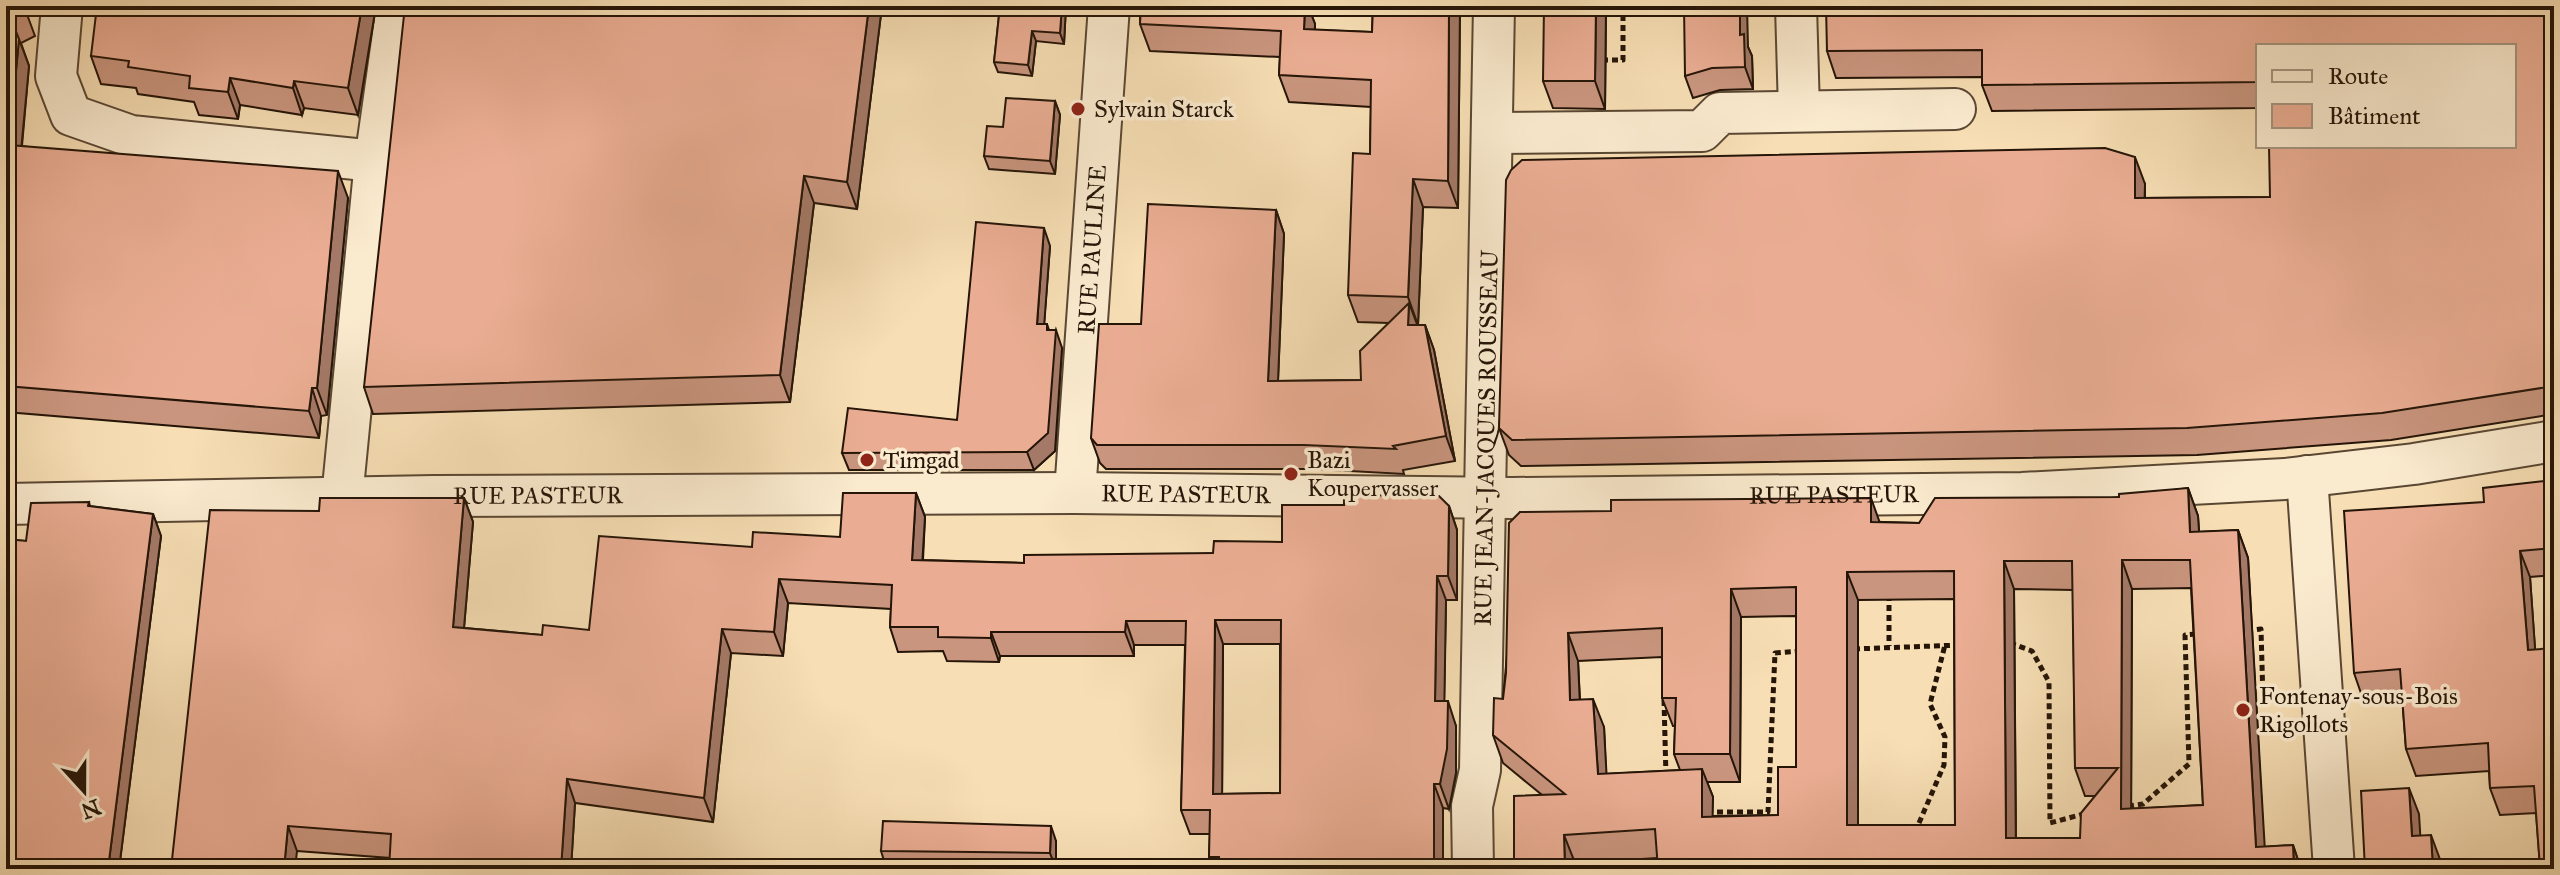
<svg xmlns="http://www.w3.org/2000/svg" width="2560" height="875" font-family="'IM FELL Great Primer',serif">
	<rect width="100%" height="100%" fill="#f7deb4"/>
	<filter id="stains"><feTurbulence type="fractalNoise" baseFrequency=".0025" numOctaves="4"/><feColorMatrix values="0 0 0 0 .2 0 0 0 0 .09 0 0 0 0 .02 0 0 0 .5 -.17"/></filter>
	<radialGradient id="worn" r=".72"><stop offset=".6" stop-color="#630" stop-opacity="0"/><stop offset="1" stop-color="#630" stop-opacity=".3"/></radialGradient>
	<g fill="none" stroke-linecap="round" stroke-linejoin="round">
		<g stroke="#5a4733" stroke-width="44">
			<g id="minor">
				<path d="M62,6L56,76L71,115L131,136L375,161"/>
				<path d="M1796,6L1799,111"/>
				<path d="M1492,133L1702,131L1720,113L1955,109"/>
				<path d="M2307,476L2334,869"/>
				<path id="s1" d="M1075,493L1109,6"/>
				<path d="M342,498L375,161L397,6"/>
				<path id="s2" d="M6,504L434,496L1075,493L1512,498L2022,493L2285,479L2414,464L2554,441"/>
				<path id="s3" d="M1473,869L1472,806L1480,770L1494,6"/>
			</g>
		</g>
		<path stroke="#251508" stroke-width="5" stroke-dasharray="6 4" stroke-linecap="butt" d="M1602,60H1623V6
			M1889,595V646
			M2247,631L2261,629L2263,700L2284,699
			M2010,643L2032,651L2049,682L2050,823L2087,813
			M1854,649L1960,645
			M1664,700L1666,777
			M2128,806L2143,804L2189,764L2185,635L2197,634
			M1707,812H1768L1775,653L1800,651
			M1919,823L1944,765L1945,737L1930,704L1945,645"/>
		<use href="#minor" stroke="#faeace" stroke-width="40"/>
	</g>
	<path fill="#c9957e" stroke="#251508" stroke-width="2" fill-rule="evenodd" d="M6,6H31L25,9L35,36L21,43L29,66L22,146L348,198L327,415L321,416L319,438L6,412Z
		M376,6L358,115L304,108L302,115L240,105L238,119L199,115L194,102L138,94L136,88L101,84L91,56Z
		M719,6H882L857,209L814,203L790,402L373,414L364,387L718,9Z
		M1000,6H1066L1064,44L1036,41L1032,76L998,72L994,62Z
		M1139,6H1308L1315,24V30L1372,32L1373,6H1460L1458,208L1423,207L1418,325H1425L1434,350L1455,461L1403,470L1404,474L1313,469H1106L1100,463L1091,438L1141,324L1276,210L1284,234L1278,381L1361,380L1388,323L1358,322L1348,295L1370,154L1371,107L1289,102L1279,75L1280,57L1150,51L1140,24V10Z
		M1606,6L1605,109L1553,108L1543,81Z
		M2554,6V414L2391,440L2197,455L1521,466L1509,455L1499,428L2145,184V198L2270,197L2514,146L2258,46V108L1992,111L1982,85V77L1836,78L1827,51Z
		M1748,47L1752,56L1753,89L1720,90L1693,98L1685,76Z
		M1055,101L1060,115L1055,174L989,169L984,156Z
		M1050,246L1044,324H1047L1049,330L1062,348L1055,451L1034,470H849L842,453L957,420Z
		M2554,480V575L2530,577L2535,649L2540,867L2536,813L2500,815L2490,788L2489,771L2416,776L2406,749L2402,696L2363,699L2354,673L2484,502Z
		M2188,488L2198,516L2199,532L2238,530L2248,558L2264,847L2293,845L2301,869H1658L1657,858L1575,863L1542,795L1503,763L1493,735L1503,699L1520,512L1919,523ZM2191,588L2203,805L2131,809L2132,589ZM2014,589L2073,590L2075,768L2085,796H2095L2080,838H2016ZM1954,599L1955,825H1858V600ZM1796,616V767L1778,815L1712,816L1713,797L1707,782H1740L1741,617ZM1662,657V698L1673,726H1675L1674,754L1680,770L1606,774L1604,727L1580,700L1578,661Z
		M916,493L925,517L923,560L1024,563L1213,553L1282,542L1449,506L1457,530V600H1446L1444,701L1456,726V773L1449,809L1443,808V869H1213L1209,857L1210,834H1190L1181,810L1185,645H1134V656H1000L999,662L947,661L943,651L898,652L890,627L891,609L788,603L783,656L731,653L713,822L575,803L571,869H389L390,858L297,851L171,869L319,511L464,498L473,522L464,628L542,635L589,630L752,547L840,537ZM1223,644H1280V793L1222,794Z
		M89,502L90,506L153,514L161,536L119,869H6L11,666H6V539L26,541Z
		M1056,841V869L886,867L881,851Z"/>
	<path fill="#a47967" stroke="#251508" stroke-width="2" d="M362,6H376L358,115L348,88Z
		M869,6H882L857,209L847,182Z
		M1062,6H1066L1064,44L1060,33Z
		M1305,6H1308L1315,24L1314,57L1304,29Z
		M1449,6H1460L1458,208L1448,181Z
		M1596,6H1606L1605,109L1595,81Z
		M1740,6H1747L1748,47L1752,56L1753,89L1745,67L1740,35Z
		M1032,31L1036,41L1032,76L1028,65Z
		M19,39L29,66L19,172L9,145Z
		M230,78L240,105L238,119L228,92Z
		M294,81L304,108L302,115L293,88Z
		M1055,101L1060,115L1055,174L1050,161Z
		M2135,157L2145,184L2144,224L2135,198Z
		M338,171L348,198L327,415L317,388Z
		M804,176L814,203L790,402L780,375Z
		M1413,179L1423,207L1418,325L1408,297Z
		M1276,210L1284,234L1277,405L1268,381Z
		M1044,228L1050,246L1043,341L1037,324Z
		M1409,303L1418,327L1408,325Z
		M1425,325L1434,350L1455,461L1446,436Z
		M1056,330L1062,348L1055,451L1034,470L1027,452Z
		M312,388L321,416L319,438L309,411Z
		M2188,488L2198,516L2201,560L2190,532Z
		M916,493L925,517L921,584L912,560Z
		M464,498L473,522L462,651L453,627Z
		M1871,498L1881,526L1871,522Z
		M1449,506L1457,530V600L1448,576Z
		M153,514L161,536L119,869H108Z
		M2238,530L2248,558L2266,869L2256,847Z
		M2520,551L2530,577L2537,676L2528,650Z
		M2122,560L2132,589L2131,837L2121,809Z
		M2004,561L2014,589L2016,866L2006,838Z
		M1847,572L1858,600V853L1847,825Z
		M1437,576L1446,600L1444,725L1435,701Z
		M779,579L788,603L783,656L774,632Z
		M1731,589L1741,617L1740,782L1730,754Z
		M1215,620L1223,644L1222,818L1213,794Z
		M1126,621L1134,645V656L1125,632Z
		M722,629L731,653L713,822L704,798Z
		M991,632L1000,656L999,662L991,638Z
		M1568,633L1578,661L1581,728L1570,700Z
		M1593,699L1604,727L1608,802L1598,774Z
		M1448,701L1456,726V773L1449,809L1440,784Z
		M1702,769L1713,797L1712,845L1702,817Z
		M567,779L575,803L571,869H561Z
		M1434,784L1443,808V869H1434Z
		M2409,788L2419,814L2422,863L2412,836Z
		M288,826L297,851L295,869H284Z
		M1051,826L1056,841V869L1050,853Z
		M1564,835L1575,863V869H1565Z
		M2431,835L2441,862L2442,869H2433Z
		M2293,845L2301,869H2294Z"/>
	<path fill="#eaad93" stroke="#251508" stroke-width="2" fill-rule="evenodd" d="M6,6H24L25,9L10,17L19,39L9,145L338,171L317,388H312L309,411L6,386Z
		M97,6H362L348,88L294,81L293,88L230,78L228,92L189,88L190,76L128,67L129,61L91,56Z
		M405,6H694L718,9L719,6H869L847,182L804,176L780,375L364,387Z
		M1000,6H1062L1060,33L1032,31L1028,65L994,62Z
		M1141,6H1305L1304,29L1372,32L1373,6H1449L1448,181L1413,179L1408,297L1348,295L1353,153L1370,154L1371,80L1279,75L1281,31L1140,24Z
		M1544,6H1596L1595,81H1543Z
		M1684,6H1740V35L1744,34L1745,67L1712,68L1685,76Z
		M1826,6H2554V386L2382,413L2187,428L1512,440L1499,428L1506,180L1511,170L1522,160L2105,148L2135,157V198L2270,197L2269,146H2514V46H2258V82L1982,85V50L1827,51Z
		M1006,98L1055,101L1050,161L984,156L987,126L1003,127Z
		M1148,204L1276,210L1268,381L1361,380L1360,351L1409,303L1408,325H1425L1446,436L1393,446L1396,449L1304,445H1097L1091,438L1099,324H1141Z
		M976,222L1044,228L1037,324H1047V330H1056L1048,433L1027,452L842,453L848,408L957,420Z
		M2554,480V548L2520,551L2528,650L2554,648V869H2515L2540,867L2534,786L2490,788L2488,743L2406,749L2400,669L2354,673L2344,511L2484,502L2483,488Z
		M2188,488L2190,532L2238,530L2256,847L2293,845L2294,869H1658L1655,829L1564,835L1565,869H1514V796L1565,794L1493,735L1494,698L1503,699L1506,673L1509,523L1520,512L1611,511V500L1871,498V522L1919,523L1935,498L2119,497V494ZM2122,560H2190L2203,805L2121,809ZM2004,561H2072L2075,768H2118L2081,813L2080,838H2006ZM1954,571L1955,825H1847V572ZM1796,587V767H1778V815L1702,817V769L1598,774L1593,699L1570,700L1568,633L1662,628V698H1676L1674,754H1730L1731,589Z
		M843,493H916L912,560L1024,563V555L1213,553L1214,541L1282,542V505H1344V495L1439,496L1449,506L1448,576H1437L1435,701H1448L1447,749L1440,784H1434V869H1220L1219,857H1209L1210,810H1181L1186,621H1126L1125,632H991V638L938,637V627H890L892,585L779,579L774,632L722,629L704,798L567,779L561,869H389L391,834L288,826L284,869H171L210,510L319,511L320,498H464L453,627L542,635L543,625L589,630L599,536L752,547L753,532L840,537ZM1215,620H1281L1280,793L1213,794Z
		M89,502L88,506L153,514L108,869H6V705L14,644H6V539L26,541L31,503Z
		M2409,788L2412,836L2431,835L2433,869H2365L2361,791Z
		M883,821L1051,826L1050,853L881,851Z"/>
	<g fill="#8f2418" stroke="#faeace" stroke-width="3">
		<circle cx="1078" cy="109" r="8"/>
		<circle cx="867" cy="460" r="8"/>
		<circle cx="1291" cy="474" r="8"/>
		<circle cx="2243" cy="710" r="8"/>
	</g>
	<g text-anchor="middle" stroke-width="7" stroke-linejoin="round" paint-order="stroke">
		<g font-size="24" fill="#251508" stroke="#faeace" text-anchor="start">
			<text x="1094" y="117">Sylvain Starck</text>
			<text x="883" y="468">Timgad</text>
			<text x="1307" y="468">Bazi<tspan x="1307" dy="28">Koupervasser</tspan></text>
			<text x="2259" y="704">Fontenay-sous-Bois<tspan x="2259" dy="28">Rigollots</tspan></text>
		</g>
		<g font-size="24" fill="#251508" stroke="#faeace">
			<text dy="8" stroke="none"><textPath href="#s1" startOffset="244">RUE PAULINE</textPath></text>
			<text dy="8" stroke="none"><textPath href="#s3" startOffset="432">RUE JEAN-JACQUES ROUSSEAU</textPath></text>
			<text dy="8" stroke="none"><textPath href="#s2" startOffset="1828">RUE PASTEUR</textPath></text>
			<text dy="8" stroke="none"><textPath href="#s2" startOffset="1180">RUE PASTEUR</textPath></text>
			<text dy="8" stroke="none"><textPath href="#s2" startOffset="532">RUE PASTEUR</textPath></text>
		</g>
	</g>
	<rect width="2560" height="875" fill="none" stroke="#f7deb4" stroke-width="32"/>
	<rect x="8" y="8" width="2544" height="859" fill="none" stroke="#251508" stroke-width="4"/>
	<rect x="16" y="16" width="2528" height="843" fill="none" stroke="#251508" stroke-width="2"/>
	<rect x="2256" y="44" width="260" height="104" fill="#faeace" stroke="#a5957f" stroke-width="2"/>
	<rect x="2272" y="70" width="40" height="12" fill="#faeace" stroke="#a5957f" stroke-width="2"/>
	<text x="2328" y="84" font-size="24" fill="#251508">Route</text>
	<rect x="2272" y="104" width="40" height="24" fill="#eaad93" stroke="#a5957f" stroke-width="2"/>
	<text x="2328" y="124" font-size="24" fill="#251508">Bâtiment</text>
	<g transform="translate(84 791) rotate(159)" stroke="#faeace" stroke-width="6" paint-order="stroke">
	<path d="M0-6L14 30L0 20L-14 30Z" fill="#251508"/>
	<text y="-12" font-size="22" font-weight="bold" text-anchor="middle" fill="#251508">N</text>
	</g>
	<rect width="100%" height="100%" filter="url(#stains)"/>
	<rect width="100%" height="100%" fill="url(#worn)"/>
</svg>
